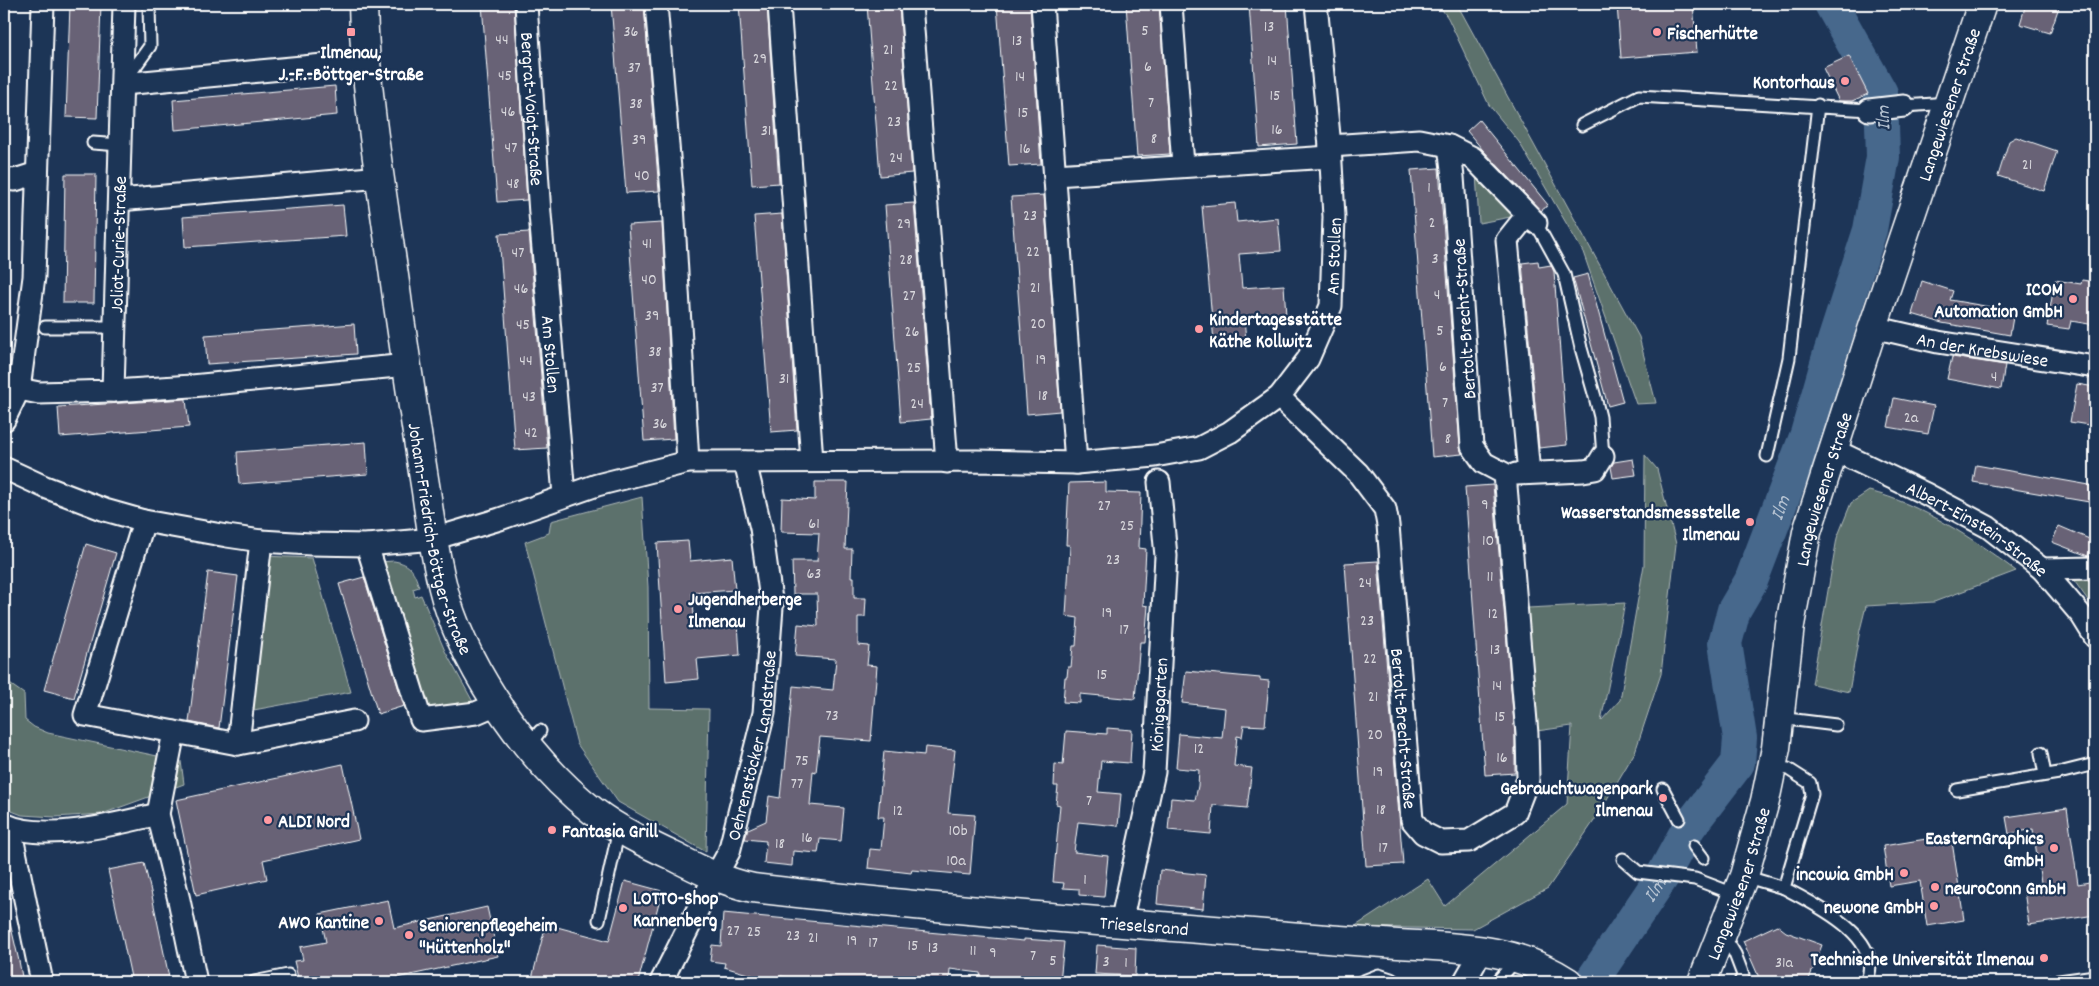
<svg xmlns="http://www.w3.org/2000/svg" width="2099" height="986" font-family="Dekko,sans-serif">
	<rect width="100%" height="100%" fill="#1d3557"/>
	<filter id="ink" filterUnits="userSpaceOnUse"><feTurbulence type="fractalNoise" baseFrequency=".02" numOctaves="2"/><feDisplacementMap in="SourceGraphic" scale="10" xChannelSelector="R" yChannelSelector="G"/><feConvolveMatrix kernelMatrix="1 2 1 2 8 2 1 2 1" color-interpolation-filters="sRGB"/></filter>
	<g filter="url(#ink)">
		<path fill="#5c716c" stroke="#aeb8b6" d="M1438,4H1457L1639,337L1656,403L1636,404L1583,252L1519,142L1489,105L1448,18Z
			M1476,173L1516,216L1479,223Z
			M1645,455L1657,469L1676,544L1661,674L1635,752L1594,821L1548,888L1473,929L1354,927L1428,879L1445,906L1567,804L1572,726L1537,731L1528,608L1625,603L1601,721L1620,700L1644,565Z
			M1869,491C1921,504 1974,539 2016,571L1934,602L1866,606L1860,630L1849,692L1812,684L1837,538L1851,503Z
			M642,497L648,587L649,708L709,709L706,852L618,802L577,744L525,542L549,533L551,521Z
			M263,556L312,558L351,692L243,712Z
			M394,561C411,564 414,571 419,587L413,589L415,597L421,595L445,651L473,702L474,707L426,711L379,562Z
			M2095,574V610L2070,575Z
			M4,680L24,694L25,720L34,727L48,733L181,761L184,784L102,814L55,817L22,815L4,808Z"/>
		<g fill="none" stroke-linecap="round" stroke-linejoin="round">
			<path stroke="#46678c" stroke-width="34" id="s1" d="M1591,982L1662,877L1689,827L1738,763L1740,738L1725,643L1734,610L1751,581L1807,434L1828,360L1870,230L1883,157L1881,93L1831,4"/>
		</g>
		<path fill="#676276" stroke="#fff" d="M70,4H101L97,118L66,117Z
			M482,4H514L527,200L497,202Z
			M611,4H644L659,191L626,193Z
			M739,4H767L779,183L752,185Z
			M867,4H899L912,173L880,176Z
			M997,4H1030L1041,164L1009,166Z
			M1126,4H1159L1170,154L1137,156Z
			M1249,4H1287L1297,144L1259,147Z
			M1617,4H1693L1697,52L1621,58Z
			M2026,4H2060L2050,33L2020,24Z
			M1849,56L1868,94L1852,101H1839L1823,68Z
			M335,86L337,115L175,130L173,100Z
			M1479,120L1548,205L1541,211L1482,149L1467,131Z
			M2016,137L2057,151L2044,191L1998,176L2009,141Z
			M1439,168L1460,447L1462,454L1432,457L1411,170Z
			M65,174H96L94,303H63Z
			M1044,195L1060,411L1027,414L1011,197Z
			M914,203L931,419L901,422L885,205Z
			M1235,203L1237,222L1278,218L1281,251L1239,254L1242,288L1284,285L1286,316L1244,319L1246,340L1214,342L1202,206Z
			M343,205L346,236L185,247L183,217Z
			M782,214L797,430L771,432L754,216Z
			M662,223L674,439L644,441L628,225Z
			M529,232L547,448L515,450L499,234Z
			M1538,261L1539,267L1551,265L1554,272L1567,445L1539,448L1522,263Z
			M1588,274L1623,402L1608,406L1573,278Z
			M2055,280L2081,284L2082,280L2095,282V325L2071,321L2069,329L2047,326Z
			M1922,281L1953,291L1950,300L2014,311L2010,335L1942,323L1912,314Z
			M354,324L356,354L207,364L205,335Z
			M1952,357L2005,365L2001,389L1947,379Z
			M2077,384L2095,387V426L2070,422Z
			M1894,398L1934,406L1928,434L1888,427Z
			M186,399L189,427L60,437L58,407Z
			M366,442L368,474L239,484L237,452Z
			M1633,459L1636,475L1613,478L1611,467L1614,462Z
			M1976,465L2095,486V503L1973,482Z
			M815,482H848L845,549H852L851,577H854V598H866L865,617H858V645L869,646L867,665L877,666L871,741L820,737L816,772L813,771L810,805L844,808L841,841L820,839L818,853L793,851L792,866L764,863L766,841L745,839L748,829L766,821L769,796L780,798L783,769H785L793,686L833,690L836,659L795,656L798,624L818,626L817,594H793L792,561H817L819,533L781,532L782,498L815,500Z
			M1106,482V492L1141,493L1139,548L1146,549L1143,605L1148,606L1145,642H1140L1135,699L1080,694V703L1063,702L1065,677H1067L1068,667H1071L1073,646H1076L1078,618L1066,616L1070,547L1069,545H1066L1069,483Z
			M1493,485L1515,735V773L1485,775L1465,487Z
			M2059,526L2094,541L2088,556L2052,542Z
			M688,541L690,561L732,557L735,590L692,593L695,626L738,623L740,655L697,659L699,679L666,682L657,543Z
			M86,544L116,553L74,698L44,690Z
			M1378,561L1403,864L1366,866L1345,563Z
			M208,572L238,576L219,728L189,722Z
			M364,577L404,706L378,714L339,584Z
			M1186,671L1260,678V680L1269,681L1265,726L1244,725L1242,737L1237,736L1234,766L1252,768L1247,808L1213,805L1211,834L1168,830L1171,798L1195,800L1198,786L1199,770L1176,768L1179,734L1222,738L1225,708L1182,703Z
			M1107,728L1132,730L1130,763L1101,761L1098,792L1121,794L1118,826L1078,822L1074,852L1108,856L1104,897L1079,895V889L1063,888L1064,883L1053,882L1060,805L1056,804L1058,786H1054L1055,764L1063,765L1066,731L1107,734Z
			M925,747L955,750L948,813L975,815L970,875L912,870L911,873L868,868L870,849L881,850L884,817H878L884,751L924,755Z
			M343,764L359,839L263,860L267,879L196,895L176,800Z
			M2067,808L2078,884L2095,881V915L2029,925L2024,891L2042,889L2033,829L2009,834L2006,817Z
			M1951,835L1964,920L1927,926L1920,881L1889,886L1883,846Z
			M144,863L152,896L170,982H132L108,870Z
			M1160,870L1206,875L1203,909L1157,904Z
			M625,881L662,891L638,982H531L546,924L609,941Z
			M388,900L394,928L487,907L498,956L378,982H299L294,961L303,960L300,947L326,942L320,914Z
			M723,913L1024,941V939L1064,942L1060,982H982L980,973L950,969L949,982H855L830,978L829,982H808L781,976L777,982H764L765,979L724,967L725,963L710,961L712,945L721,946Z
			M10,923L19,961L23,982H4V924Z
			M1777,925L1786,932L1822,945L1808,982H1761L1743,941Z
			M1097,945L1136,948L1135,976L1095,974Z"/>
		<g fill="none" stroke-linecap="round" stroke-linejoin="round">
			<g stroke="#fff" stroke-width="15">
				<path id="service" d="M124,82L150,46L149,6L147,4
					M1904,106L1949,103
					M1582,125L1639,96L1869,110
					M93,143L120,145
					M1536,223L1564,274L1581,348L1595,397L1600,417L1603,456
					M45,327H115
					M1767,456L1789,358L1818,105
					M1779,718L1836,725
					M529,746L540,731
					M2041,753L2045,775
					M1663,789L1679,819
					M1957,790L2059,773L2095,764
					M1694,846L1703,858
					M1623,859L1638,872L1695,879L1737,895
					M1744,876L1784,888L1812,794L1810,783L1788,769L1773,767
					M1784,888C1814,904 1887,938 1866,982
					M599,920L619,829
					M1723,934L1735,954L1743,975L1740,982
					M254,982L288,975
					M1361,982L1379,975L1391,979L1395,982
					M1497,982L1517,959
					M2052,982L2095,976"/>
			</g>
			<g stroke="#fff" stroke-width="25">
				<g id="minor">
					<path id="s2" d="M526,4L540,214L564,495"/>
					<path d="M656,4L673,204L688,462"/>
					<path d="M779,4L812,461"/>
					<path d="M911,4L947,462"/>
					<path d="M1042,4L1076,463"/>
					<path d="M1171,4L1183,165"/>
					<path d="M123,84L366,61"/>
					<path d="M1869,110L1904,106"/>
					<path d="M1330,146L1419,140L1449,146L1473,158L1536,223"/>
					<path d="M1055,175L1330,157"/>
					<path d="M4,179L15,180L37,173"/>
					<path d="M119,200L381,177"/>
					<path d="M1527,215L1507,240L1529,473"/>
					<path id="s3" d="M1873,327L1938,342L2095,367"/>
					<path id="s4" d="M19,389L39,393L113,391L124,4"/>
					<path d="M113,391L192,386L407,365"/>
					<path id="s5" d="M1279,397L1358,473L1385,509L1388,525L1412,820L1423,833L1441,842L1469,841L1515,813L1528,779L1527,734L1505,474L1484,463L1472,446L1453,177L1449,146"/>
					<path d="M4,420L19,389L34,277L43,4"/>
					<path id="s6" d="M1834,450L1926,494L1988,527L2042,569L2082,616L2095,637"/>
					<path id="s7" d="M4,468L45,487L105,510L144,521L227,536L261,541L310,544L367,545L433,539L500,519L597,485L688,462L977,461L1076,463L1155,456L1199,448L1230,432L1279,397L1308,359L1331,306L1334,217L1330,146L1316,4"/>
					<path d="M1516,474L1583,471L1595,469L1603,456"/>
					<path d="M144,521L85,715L238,744L354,721"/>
					<path d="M367,545L421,720L476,713L497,704"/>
					<path d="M2042,569L2095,568"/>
					<path d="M174,732L158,814L179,900L196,982"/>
					<path d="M238,744L261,541"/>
					<path d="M4,824C43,843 117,824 158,814"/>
					<path d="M10,827L42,982"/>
					<path id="s8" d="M1121,923L1154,772L1166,556L1159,482"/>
					<path id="s9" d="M661,982L703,899L729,852L764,713L772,607L761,528L745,462"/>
					<path d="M1464,982L1475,963L1477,949"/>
				</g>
			</g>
			<g stroke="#fff" stroke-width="31">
				<g id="tertiary">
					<path id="s10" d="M363,4C365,104 385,205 398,305C407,367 416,429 426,491C431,527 436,564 446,599C469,674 531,763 593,811C618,830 647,844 675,857C700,870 725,882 753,888C915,907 1077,920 1240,932C1288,936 1336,940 1384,943C1450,948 1510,944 1568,982"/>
				</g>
			</g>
			<g stroke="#fff" stroke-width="31">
				<g id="secondary">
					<path id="s11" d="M1702,982L1744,876L1765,801L1776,748L1790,625L1807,532L1873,327L1982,4"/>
				</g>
			</g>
			<use href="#service" stroke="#1d3557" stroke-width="11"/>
			<use href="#minor" stroke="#1d3557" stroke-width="21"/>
			<use href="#tertiary" stroke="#1d3557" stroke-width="28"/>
			<use href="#secondary" stroke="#1d3557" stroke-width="28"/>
		</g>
	</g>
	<g fill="#ff9aa2" stroke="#1d3557" stroke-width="2">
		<rect x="346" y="27" width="10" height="10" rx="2.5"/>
		<circle cx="1657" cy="32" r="5"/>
		<circle cx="1845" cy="81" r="5"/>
		<circle cx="2073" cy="299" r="5"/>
		<circle cx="1199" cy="329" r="5"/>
		<circle cx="1750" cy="522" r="5"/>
		<circle cx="678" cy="609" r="5"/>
		<circle cx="1663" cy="798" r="5"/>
		<circle cx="268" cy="820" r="5"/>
		<circle cx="552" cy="830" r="5"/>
		<circle cx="2054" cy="848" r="5"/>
		<circle cx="1904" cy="873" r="5"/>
		<circle cx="1935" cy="887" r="5"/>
		<circle cx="1934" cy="906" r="5"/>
		<circle cx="623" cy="908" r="5"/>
		<circle cx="379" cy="921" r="5"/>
		<circle cx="409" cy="935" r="5"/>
		<circle cx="2044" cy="958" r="5"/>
	</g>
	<g text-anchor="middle" stroke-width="4.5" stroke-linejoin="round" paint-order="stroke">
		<g font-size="16" fill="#d9d8dd">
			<text x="1269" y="31">13</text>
			<text x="1145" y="35">5</text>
			<text x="631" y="36">36</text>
			<text x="502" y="44">44</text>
			<text x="1017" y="45">13</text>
			<text x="888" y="54">21</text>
			<text x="760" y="63">29</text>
			<text x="1272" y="65">14</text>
			<text x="1148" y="71">6</text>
			<text x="634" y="72">37</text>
			<text x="505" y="80">45</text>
			<text x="1020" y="81">14</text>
			<text x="891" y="90">22</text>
			<text x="1275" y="100">15</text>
			<text x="1151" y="107">7</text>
			<text x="636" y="108">38</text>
			<text x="508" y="116">46</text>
			<text x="1023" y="117">15</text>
			<text x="894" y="126">23</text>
			<text x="1277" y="134">16</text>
			<text x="766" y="135">31</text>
			<text x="1154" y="143">8</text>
			<text x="639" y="144">39</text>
			<text x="511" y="152">47</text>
			<text x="1025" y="153">16</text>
			<text x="896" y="162">24</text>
			<text x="2027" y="169">21</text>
			<text x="642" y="180">40</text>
			<text x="513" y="188">48</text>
			<text x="1429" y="192">1</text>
			<text x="1030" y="220">23</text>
			<text x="1432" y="227">2</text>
			<text x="904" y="228">29</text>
			<text x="647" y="248">41</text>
			<text x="1033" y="256">22</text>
			<text x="518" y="257">47</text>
			<text x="1435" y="263">3</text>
			<text x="906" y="264">28</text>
			<text x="649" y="284">40</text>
			<text x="1035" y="292">21</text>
			<text x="521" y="293">46</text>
			<text x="1437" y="299">4</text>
			<text x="909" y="300">27</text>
			<text x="652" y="320">39</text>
			<text x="1038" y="328">20</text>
			<text x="523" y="329">45</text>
			<text x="1440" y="335">5</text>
			<text x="912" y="336">26</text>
			<text x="655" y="356">38</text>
			<text x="1041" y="364">19</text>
			<text x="526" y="365">44</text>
			<text x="1443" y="371">6</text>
			<text x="914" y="372">25</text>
			<text x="1994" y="381">4</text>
			<text x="784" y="383">31</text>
			<text x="657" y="392">37</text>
			<text x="1043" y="400">18</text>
			<text x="529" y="401">43</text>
			<text x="1445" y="407">7</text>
			<text x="917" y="408">24</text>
			<text x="1911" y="422">2a</text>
			<text x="660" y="428">36</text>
			<text x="531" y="437">42</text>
			<text x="1448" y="443">8</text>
			<text x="1485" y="509">9</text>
			<text x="1104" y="510">27</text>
			<text x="814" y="528">61</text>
			<text x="1127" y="530">25</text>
			<text x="1488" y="545">10</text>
			<text x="1113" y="564">23</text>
			<text x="814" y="578">63</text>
			<text x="1490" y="581">11</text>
			<text x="1365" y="587">24</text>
			<text x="1107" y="617">19</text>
			<text x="1493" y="618">12</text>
			<text x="1367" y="625">23</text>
			<text x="1124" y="634">17</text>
			<text x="1495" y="654">13</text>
			<text x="1370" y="663">22</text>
			<text x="1102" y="679">15</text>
			<text x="1497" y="690">14</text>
			<text x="1373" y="701">21</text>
			<text x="832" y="720">73</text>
			<text x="1500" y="721">15</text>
			<text x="1375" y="739">20</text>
			<text x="1199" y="753">12</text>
			<text x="1502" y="762">16</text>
			<text x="802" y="765">75</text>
			<text x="1378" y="776">19</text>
			<text x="797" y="788">77</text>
			<text x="1089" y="805">7</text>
			<text x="1381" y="814">18</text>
			<text x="898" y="815">12</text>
			<text x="958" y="835">10b</text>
			<text x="807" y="842">16</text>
			<text x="780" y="848">18</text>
			<text x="1383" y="852">17</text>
			<text x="956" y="865">10a</text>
			<text x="1085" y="884">1</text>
			<text x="733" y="935">27</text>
			<text x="754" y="936">25</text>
			<text x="793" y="940">23</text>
			<text x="813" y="942">21</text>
			<text x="852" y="945">19</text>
			<text x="873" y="947">17</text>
			<text x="913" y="950">15</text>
			<text x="933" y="952">13</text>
			<text x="973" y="955">11</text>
			<text x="993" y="957">9</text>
			<text x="1033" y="960">7</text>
			<text x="1053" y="965">5</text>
			<text x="1106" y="966">3</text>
			<text x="1126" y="967">1</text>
			<text x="1784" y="967">31a</text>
		</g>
		<g font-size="19" font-weight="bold" fill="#fff" stroke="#1d3557" text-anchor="end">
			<text x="1667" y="39" text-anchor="start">Fischerhütte</text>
			<text x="351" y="58" text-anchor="middle">Ilmenau,<tspan x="351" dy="22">J.-F.-Böttger-Straße</tspan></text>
			<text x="1835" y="88">Kontorhaus</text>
			<text x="2063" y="295">ICOM<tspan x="2063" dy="22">Automation GmbH</tspan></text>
			<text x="1209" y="325" text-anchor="start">Kindertagesstätte<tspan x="1209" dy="22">Käthe Kollwitz</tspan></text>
			<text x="1740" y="518">Wasserstandsmessstelle<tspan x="1740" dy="22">Ilmenau</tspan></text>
			<text x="688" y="605" text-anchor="start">Jugendherberge<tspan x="688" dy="22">Ilmenau</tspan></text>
			<text x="1653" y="794">Gebrauchtwagenpark<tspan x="1653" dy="22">Ilmenau</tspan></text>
			<text x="278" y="827" text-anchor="start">ALDI Nord</text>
			<text x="562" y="837" text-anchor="start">Fantasia Grill</text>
			<text x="2044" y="844">EasternGraphics<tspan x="2044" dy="22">GmbH</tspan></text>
			<text x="1894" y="880">incowia GmbH</text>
			<text x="1945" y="894" text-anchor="start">neuroConn GmbH</text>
			<text x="633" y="904" text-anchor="start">LOTTO-Shop<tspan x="633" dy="22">Kannenberg</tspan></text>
			<text x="1924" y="913">newone GmbH</text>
			<text x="369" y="928">AWO Kantine</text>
			<text x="419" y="931" text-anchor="start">Seniorenpflegeheim<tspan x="419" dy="22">"Hüttenholz"</tspan></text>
			<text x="2034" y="965">Technische Universität Ilmenau</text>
		</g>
		<g font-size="19" fill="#fff" stroke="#1d3557">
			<text dy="7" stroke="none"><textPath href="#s11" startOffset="915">Langewiesener Straße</textPath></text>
			<text dy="7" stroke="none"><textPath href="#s2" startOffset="105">Bergrat-Voigt-Straße</textPath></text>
			<text dy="7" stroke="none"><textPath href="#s4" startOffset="241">Joliot-Curie-Straße</textPath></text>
			<text dy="7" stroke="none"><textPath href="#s7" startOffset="1470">Am Stollen</textPath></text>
			<text transform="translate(1463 319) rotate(-94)" y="7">Bertolt-Brecht-Straße</text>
			<text dy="7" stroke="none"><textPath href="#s3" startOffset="112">An der Krebswiese</textPath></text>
			<text dy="7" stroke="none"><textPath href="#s2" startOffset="351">Am Stollen</textPath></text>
			<text dy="7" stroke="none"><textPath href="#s11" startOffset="510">Langewiesener Straße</textPath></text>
			<text dy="7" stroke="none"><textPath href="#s6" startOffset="164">Albert-Einstein-Straße</textPath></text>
			<text dy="7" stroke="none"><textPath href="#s10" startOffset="541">Johann-Friedrich-Böttger-Straße</textPath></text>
			<text dy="7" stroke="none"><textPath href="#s8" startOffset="222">Königsgarten</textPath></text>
			<text dy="7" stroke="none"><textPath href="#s5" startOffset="375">Bertolt-Brecht-Straße</textPath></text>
			<text dy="7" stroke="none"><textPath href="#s9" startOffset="256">Oehrenstöcker Landstraße</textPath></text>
			<text dy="7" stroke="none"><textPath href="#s11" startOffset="105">Langewiesener Straße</textPath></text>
			<text dy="7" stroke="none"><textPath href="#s10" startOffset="1434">Trieselsrand</textPath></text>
		</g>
		<g font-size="20" font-style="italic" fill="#b5c2d1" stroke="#1d3557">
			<text transform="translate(1882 118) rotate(-92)" y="7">Ilm</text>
			<text dy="7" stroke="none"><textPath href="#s1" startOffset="532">Ilm</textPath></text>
			<text dy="7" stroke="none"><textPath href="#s1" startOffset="112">Ilm</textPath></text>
		</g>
	</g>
	<rect width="2099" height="986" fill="none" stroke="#1d3557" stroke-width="20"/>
	<rect x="10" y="10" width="2079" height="966" fill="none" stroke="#fff" stroke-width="2" filter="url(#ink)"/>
</svg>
